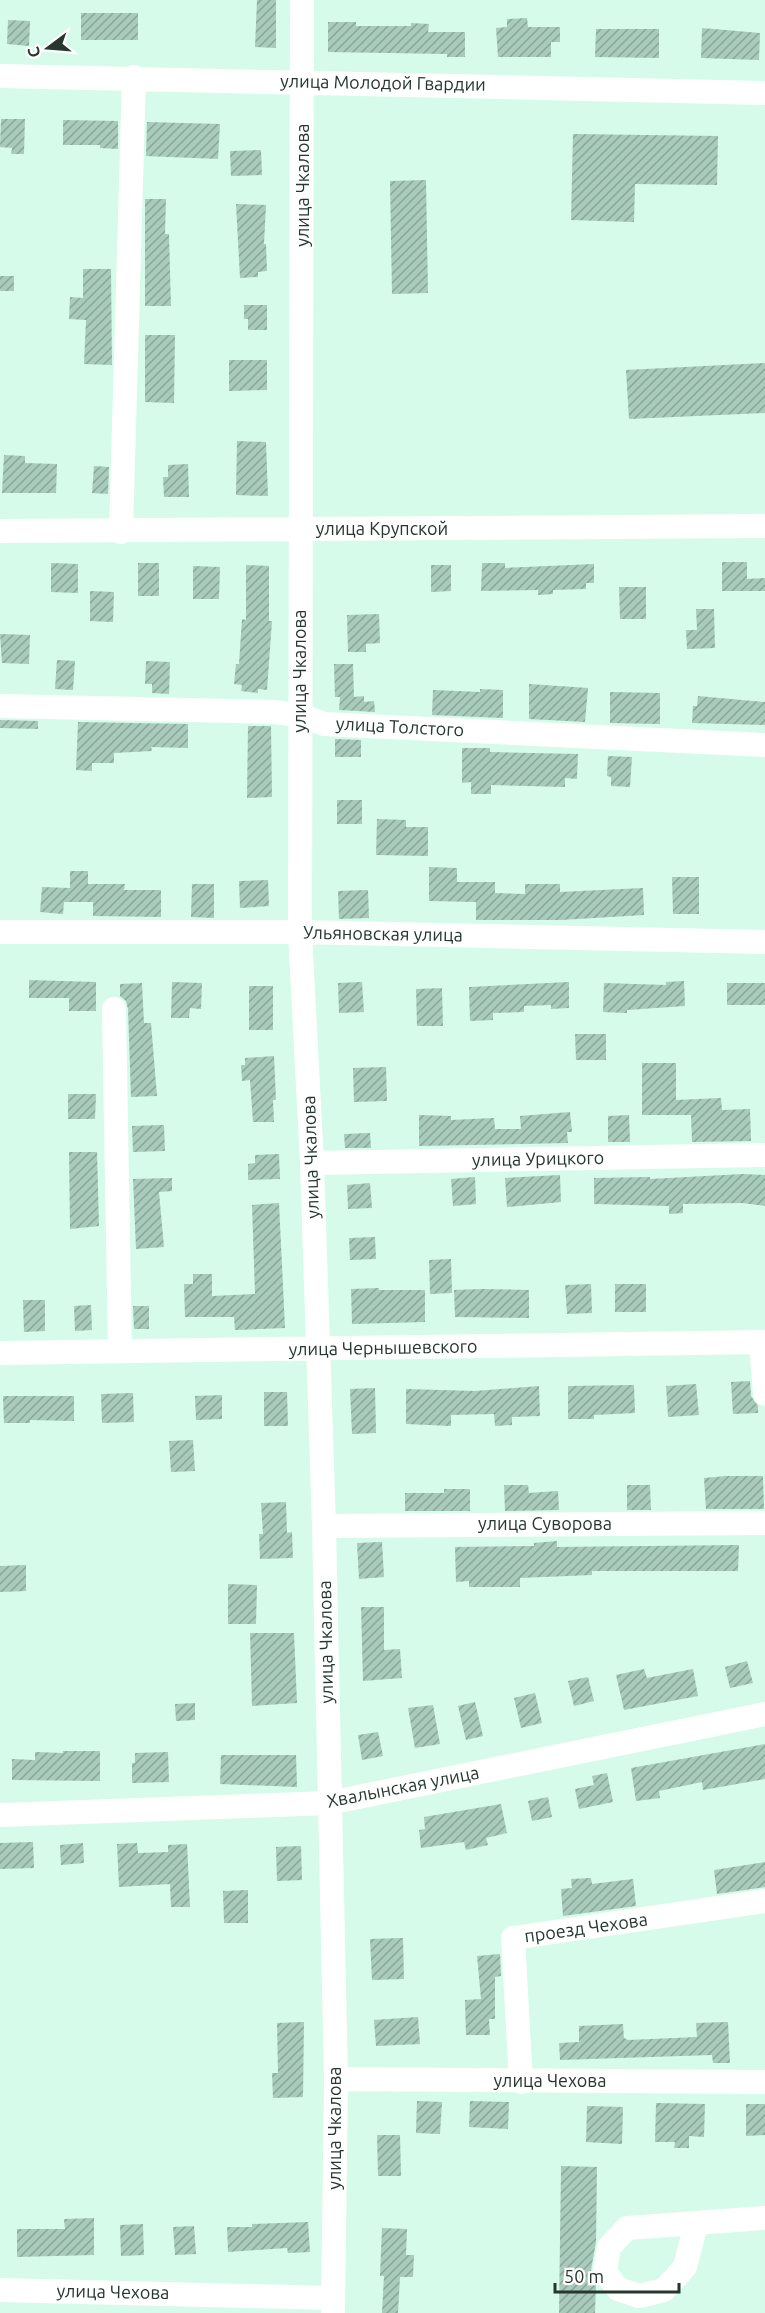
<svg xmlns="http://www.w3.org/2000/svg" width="765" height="2313" font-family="Ubuntu,sans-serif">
	<defs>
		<pattern id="building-hatch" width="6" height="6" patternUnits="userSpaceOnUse" patternTransform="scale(1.5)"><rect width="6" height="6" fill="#a8cbbb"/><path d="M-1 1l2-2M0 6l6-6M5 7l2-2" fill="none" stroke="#89a698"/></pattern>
	</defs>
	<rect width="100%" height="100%" fill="#d6fbea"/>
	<path fill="url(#building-hatch)" d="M257,0H276V48L255,47Z
		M81,13H138V40H81Z
		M527,18L528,27H560V42H551V57H498L496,28L507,27V19Z
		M8,20L30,21L29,46L7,44Z
		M328,22H356V26H411V23L429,24L428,32H465V57H447V54L328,52Z
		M702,28L760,33L759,60L701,58Z
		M596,29H659V58L595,57Z
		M1,119H25L24,154H11L12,148L0,147Z
		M63,120L118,121V149L100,148V145H63Z
		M147,122L220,124L218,159L146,156Z
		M573,134L718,136L717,185L635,184L634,222L571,220Z
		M261,150L262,175L231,176L230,151Z
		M426,180L428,293L392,294L390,181Z
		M145,199H166L165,234H169L171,306H145Z
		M236,204L266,205L264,244H266L267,271L258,272V277L240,278Z
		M83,269H111L112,365L84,364L86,320L69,319L70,297L83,298Z
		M0,276H14V291H0Z
		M244,305H267V330H248V319H244Z
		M145,335H175L174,403L145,402Z
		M229,360H267V390L229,391Z
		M765,363V413L629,419L626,370Z
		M237,441L266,442L268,496L236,495Z
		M4,455L25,456V463L57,464L56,493H2Z
		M188,464L189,497H164L163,477H168V465Z
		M94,466L109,467L108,494L92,493Z
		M722,562H747V579L765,578V591H722Z
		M51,563L78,564V593L51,592Z
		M138,563H159V596H138Z
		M482,563H505V568L594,564V583H586V589L553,590V594L538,595V590L481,591Z
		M246,565L269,566V621H272L267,690L258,689V693L241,691L242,685L234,684L236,664H239L242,619L246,620Z
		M431,565H451V591L431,592Z
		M193,566L220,567L219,599H193Z
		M619,587H646V619H620Z
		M90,591L114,592L113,622L90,621Z
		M696,609H714L715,648L687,649L686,630H697Z
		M379,614L380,643L366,644V652H348L347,615Z
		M0,634L30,635L29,664L2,663Z
		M57,660L75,661L73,690L55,689Z
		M146,661L170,662L169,694L152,693V684H145Z
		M334,664H353L354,697L364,696V702L374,701L375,712L339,710L340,697H335Z
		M529,684L588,688L585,722L529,719Z
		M480,689L503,690V718L432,715L433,690L480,692Z
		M610,692L660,693V724L610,723Z
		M698,696L765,702V725L692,723L693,706H697Z
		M0,720L38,721V729L0,728Z
		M78,722L188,724V748L151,747L152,751L114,753V763H92V771L76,770Z
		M248,726H271L272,797L247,798Z
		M335,739L361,740V757H335Z
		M462,748H490V752L578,754L577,779L565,778V787L491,785V794H471V782L462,783Z
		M608,756L632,757L630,787L611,786V777L607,776Z
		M337,800H362V824H337Z
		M377,819L406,820V827H428V856L376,855Z
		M429,867L457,868V882H495V893L525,894V884H560V892L643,888L644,915L561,920H476V902L429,901Z
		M70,871H88V884H125L124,890H161V917L93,916V902H64L63,914L40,912L42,887L70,888Z
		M672,877H699V914H673Z
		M268,880L269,906L240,908L239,881Z
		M192,884H214V918L191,917Z
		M368,890L369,918L339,919L338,891Z
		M29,980L96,982V1011H69V998H29Z
		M684,981L685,1006L627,1010V1013L603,1012L604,983L666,985V982Z
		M172,982L202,983L201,1009L190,1008L189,1018H171Z
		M362,982L364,1012L339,1013L338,983Z
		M569,982V1008L551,1009V1005L524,1006V1012L493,1013V1020L470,1021L469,987Z
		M142,983L144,1023H151L157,1096L131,1097L128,1009L126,1001L120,996V984Z
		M727,983H765V1005H727Z
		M249,986H273V1030H249Z
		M442,988L443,1026H417L416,989Z
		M575,1034H606V1060H576Z
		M274,1056L276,1100H273L274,1122H253L250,1080L242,1081L241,1065H245V1058Z
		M642,1063H676V1100L721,1098L722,1110L750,1109L751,1141L692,1142L691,1115H642Z
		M386,1067L387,1101L354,1102L353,1068Z
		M68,1094H96L95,1119H68Z
		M570,1112L572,1132H567L568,1143L419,1146V1115L451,1116V1120L494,1118L495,1129H521L520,1116Z
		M629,1115L630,1142H608V1116Z
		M164,1125L165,1151L133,1152L132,1126Z
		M370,1133L371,1148H345L344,1134Z
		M69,1152H97L99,1226L70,1229Z
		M279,1154L280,1179L248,1180V1164L255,1163V1155Z
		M743,1174L765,1175V1206L742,1203L683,1204V1213L669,1214V1206L594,1204V1178L650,1177V1179Z
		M560,1175L561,1202L507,1207L505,1178Z
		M475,1177L476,1204L453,1206L451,1179Z
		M172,1178V1191L159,1192L164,1247L136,1249L133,1179Z
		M370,1183L372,1208L348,1209L347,1185Z
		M279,1203L285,1328L235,1330L234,1317H185L184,1284H193V1274H212V1296L255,1294L252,1205Z
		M375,1237L376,1259L350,1260L349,1238Z
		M451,1259L452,1293L430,1294L429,1260Z
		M591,1284L592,1313L567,1314L565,1285Z
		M615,1284H646V1312H615Z
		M379,1288V1290H425V1322L352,1324L351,1289Z
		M482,1289L529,1290V1318L455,1317L454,1290Z
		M23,1300H45V1331L24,1332Z
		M91,1305L92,1330L75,1331L74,1306Z
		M133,1306H149V1329H134Z
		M750,1381L751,1396L758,1406V1413L733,1414L731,1382Z
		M696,1384L699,1415L668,1417L666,1386Z
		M634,1385L635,1413L594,1415V1419H568V1386Z
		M539,1386L540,1416L512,1417V1425L495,1426L494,1414L451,1415V1426L406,1424V1389L475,1391Z
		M375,1388L376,1433L352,1434L350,1389Z
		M264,1392H287L288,1426H264Z
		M133,1393L134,1422L102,1423L101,1394Z
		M222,1395V1419L196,1420L195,1396Z
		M3,1396H74V1421L30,1420V1423H4Z
		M193,1440L195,1471L171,1472L169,1441Z
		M726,1476H763L764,1509H706L704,1478Z
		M504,1485H528L529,1493L558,1491L559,1510L505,1511Z
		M627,1485H650L651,1510H627Z
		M444,1489H470V1511H405V1493H444Z
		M286,1502L287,1533L292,1532L293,1558L260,1559L259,1534H263L261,1503Z
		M557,1541V1547L739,1545L738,1571H592V1575L520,1578V1587H469V1581L456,1582L455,1547L534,1546V1543Z
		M382,1542L384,1577L359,1579L357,1543Z
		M26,1565V1591L0,1592V1566Z
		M228,1584L257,1585L256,1624H228Z
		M361,1607H384V1650L400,1649L402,1678L363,1681Z
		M250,1633H294L297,1703L252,1706Z
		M747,1661L753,1683L730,1688L725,1667Z
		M644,1669L647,1678L693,1669L698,1696L624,1710L616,1675Z
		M588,1677L594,1701L574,1706L568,1681Z
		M535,1693L542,1723L521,1728L514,1698Z
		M475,1702L483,1736L466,1740L458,1706Z
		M195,1703V1720L176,1721L175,1704Z
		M433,1705L440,1744L415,1748L408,1708Z
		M378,1732L383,1756L362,1760L358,1735Z
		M765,1744V1779L703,1790L702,1782L659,1791L660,1798L636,1801L631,1768Z
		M63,1751H100V1781L12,1780V1759L35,1760V1752L63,1753Z
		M168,1752L169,1782L132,1783V1763H135V1753Z
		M221,1755H296L297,1787L220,1784Z
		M607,1773L613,1802L579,1809L575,1789L594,1785L592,1776Z
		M548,1797L552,1817L532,1821L528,1801Z
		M501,1804L507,1833L486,1838L488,1845L466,1850L464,1842L421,1848L419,1830L425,1829L424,1817Z
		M33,1842L34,1868L0,1869V1843Z
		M83,1843L84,1863L61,1865L60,1845Z
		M137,1843L138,1853L168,1852V1845L187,1844L190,1907H171L170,1884L119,1887L117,1844Z
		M301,1846L302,1880L277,1881L276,1847Z
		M765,1862V1887L717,1894L714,1870Z
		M591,1878L592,1884L633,1879L636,1906L563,1916L561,1889L572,1888L571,1879Z
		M248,1890V1923H224L223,1891Z
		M403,1938L404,1979L372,1980L370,1939Z
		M500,1954L501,1976L495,1977V2019H489L490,2035H466L465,2000L481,1999L477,1956Z
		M418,2017L420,2044L376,2046L374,2020Z
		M304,2022L303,2097L273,2098L272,2073H278L277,2023Z
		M728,2022L730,2063H713L712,2055L560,2060L559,2043L579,2042V2026L623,2024L624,2038L628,2040L697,2037L696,2023Z
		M417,2101L442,2102L440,2134L416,2133Z
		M470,2101L509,2102L508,2129L469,2127Z
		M656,2103L705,2104L704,2137L689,2136V2148H674L675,2142H655Z
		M746,2104H765V2135L746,2136Z
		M587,2106L623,2107L622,2144L586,2142Z
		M377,2135H400L401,2176H378Z
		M561,2166L597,2167L596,2242L591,2270L596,2283L595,2313H559Z
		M94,2218V2255L17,2257V2229H65L64,2219Z
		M308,2222L310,2252L288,2253L287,2248L228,2252L227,2227H252V2224Z
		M143,2224L144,2255L121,2256L120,2225Z
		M194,2226L196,2254L175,2255L173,2227Z
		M382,2228L407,2229L406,2255H414L413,2277H400L398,2313H382L384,2276H380Z"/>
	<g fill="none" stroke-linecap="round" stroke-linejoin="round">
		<path stroke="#fff" stroke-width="24" d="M302,0L300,932L312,1163L324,1526L336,2079L333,2313
			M0,76L765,93
			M0,531L765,526
			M121,532L134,77
			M0,706L274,712L300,715L324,724L765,745
			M0,932H300L765,942
			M114,1009L120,1351
			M312,1163L765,1155
			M761,1342L765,1394
			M0,1353L765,1342
			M324,1526L765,1523
			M0,1815L329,1803L765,1714
			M336,2079L765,2082
			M521,2082L513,1938L765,1901
			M696,2224L685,2267L664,2290L639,2296L618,2289L605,2272L609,2247L627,2228L765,2218
			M0,2290L333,2298"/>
	</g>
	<g text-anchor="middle" stroke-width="4.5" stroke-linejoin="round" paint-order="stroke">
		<g font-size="18" fill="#27362f" stroke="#fefefe">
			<text transform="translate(383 83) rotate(1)" y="6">улица Молодой Гвардии</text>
			<text transform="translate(303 185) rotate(-90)" y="6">улица Чкалова</text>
			<text x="382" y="535">улица Крупской</text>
			<text transform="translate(300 671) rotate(-90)" y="6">улица Чкалова</text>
			<text transform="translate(400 727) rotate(3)" y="6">улица Толстого</text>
			<text transform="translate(383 934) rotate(1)" y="6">Ульяновская улица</text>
			<text transform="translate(311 1157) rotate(-92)" y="6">улица Чкалова</text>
			<text transform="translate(538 1159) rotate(-1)" y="6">улица Урицкого</text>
			<text transform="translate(383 1348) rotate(-1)" y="6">улица Чернышевского</text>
			<text x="545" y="1530">улица Суворова</text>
			<text transform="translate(326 1642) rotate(-91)" y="6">улица Чкалова</text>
			<text transform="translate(403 1787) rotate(-11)" y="6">Хвалынская улица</text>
			<text transform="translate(586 1928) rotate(-8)" y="6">проезд Чехова</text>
			<text x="550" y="2087">улица Чехова</text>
			<text transform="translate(335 2128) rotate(-90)" y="6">улица Чкалова</text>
			<text transform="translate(113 2292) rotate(1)" y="6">улица Чехова</text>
		</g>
	</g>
	<g transform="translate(48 48) rotate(254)" stroke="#fefefe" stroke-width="4.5" paint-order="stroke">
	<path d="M0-4.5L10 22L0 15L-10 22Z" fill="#27362f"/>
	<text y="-9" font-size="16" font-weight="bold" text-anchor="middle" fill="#27362f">С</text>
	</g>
	<path d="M555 2283v9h124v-9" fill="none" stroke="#27362f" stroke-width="3"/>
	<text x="564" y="2283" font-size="18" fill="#27362f" stroke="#fefefe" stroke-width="4.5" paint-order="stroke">50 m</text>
</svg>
